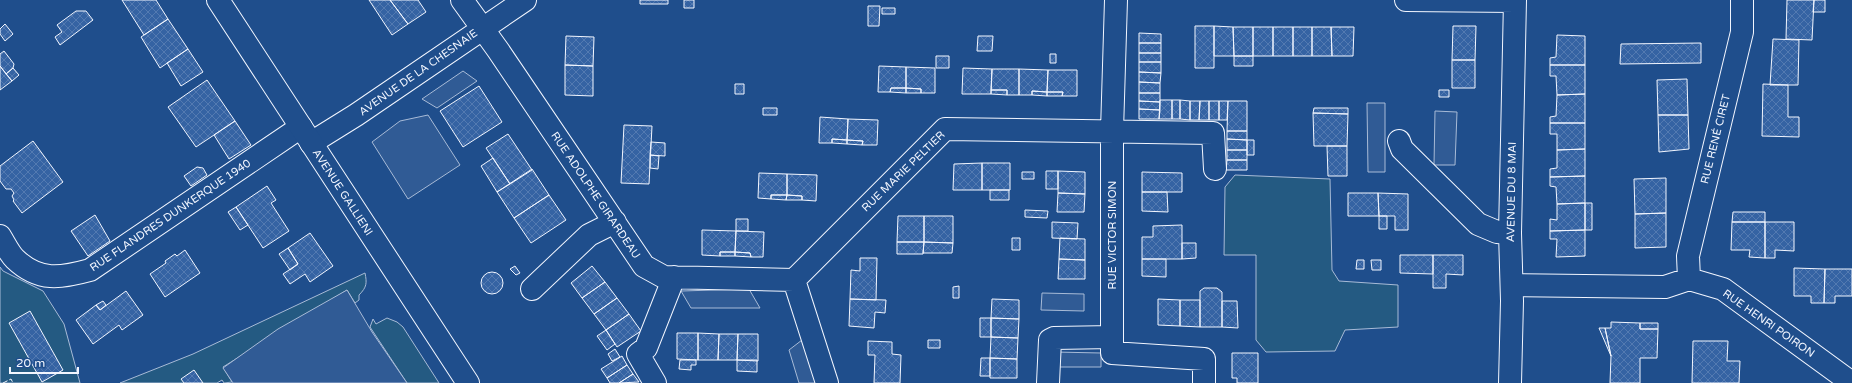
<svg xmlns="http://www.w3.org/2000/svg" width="1852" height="383" font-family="'Varela Round',sans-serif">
	<defs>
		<pattern id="building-cross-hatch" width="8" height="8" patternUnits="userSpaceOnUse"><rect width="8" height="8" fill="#3563a3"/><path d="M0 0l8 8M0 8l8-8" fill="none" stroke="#537ab1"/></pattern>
	</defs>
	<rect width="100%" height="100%" fill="#1f4e8c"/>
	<path fill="#245a82" stroke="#a8bbd7" d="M1235,175L1330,179L1332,270L1339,281L1398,285V327L1345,330L1335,351L1266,352L1256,340V255H1224L1225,187Z
		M0,267L3,271L43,291L64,324L80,383H0Z
		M365,273C367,283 367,287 359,295V300L355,303L347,290L223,367L232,382L224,383L222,380L217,383H120L193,354Z
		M387,318L397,322L403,327L439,383H407L370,327L373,319L376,324Z"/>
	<path fill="#305b95" stroke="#a8bbd7" d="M463,71L477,81L437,108L422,99Z
		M1367,103H1385V172H1368Z
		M1435,111L1457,112L1455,165H1434Z
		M428,115L460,165L408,199L372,142L400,121Z
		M749,289L760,308H691L681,291Z
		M347,290L372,332L407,383H233L223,368L278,329Z
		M1042,293L1084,294V311L1041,310Z
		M802,340L816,383H799L789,350Z
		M1055,352L1101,353V367H1055Z"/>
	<path fill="url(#building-cross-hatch)" stroke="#f2f6ff" d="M122,0H156L168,19L144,35Z
		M369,0H390L408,24L392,35Z
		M390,0H418L426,12L408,24Z
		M640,0H668V4H640Z
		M684,0H694V8H684Z
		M1787,0H1814L1812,40L1786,39Z
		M1814,0H1825V12H1813Z
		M868,6H880L879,26H868Z
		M882,8H895V14H882Z
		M76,11H86L93,20L60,45L55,37L62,32L57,25Z
		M168,19L188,49L160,68L141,37Z
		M5,24L13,34L5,41L0,34V29Z
		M1195,26H1214V68H1195Z
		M1214,26L1233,27L1234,56H1214Z
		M1453,26H1476L1475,60H1452Z
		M1233,27H1253V56H1234Z
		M1253,27H1273V56H1253Z
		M1273,27H1293V56H1273Z
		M1293,27H1312V56H1293Z
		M1312,27H1331L1332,56H1312Z
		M1331,27H1354L1353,56H1332Z
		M1139,33L1161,34V43H1139Z
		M1557,35L1585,36V65H1550V58L1556,57Z
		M566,36L594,37L593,66L565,65Z
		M978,36H993L992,51H977Z
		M1773,39L1799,40L1798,85H1770Z
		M1139,43H1161V53H1139Z
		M1701,43V63L1620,64L1621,44Z
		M188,49L203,72L181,86L167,63Z
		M4,51L14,64L13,68L6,74L0,66V54Z
		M1139,53H1161V62H1139Z
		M1050,54H1056V63H1050Z
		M936,56H949V68H936Z
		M1234,56H1253V66H1234Z
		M1452,60H1475V88H1452Z
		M1139,62H1161V73L1139,72Z
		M565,65L593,66V96L565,95Z
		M1550,65H1585V94L1557,95L1556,76H1550Z
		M0,66L12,81L0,90Z
		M879,66L906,67V88H891L890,92H878Z
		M906,67L935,68V93H921V89L906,88Z
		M13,68L19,75L12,81L6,74Z
		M963,68L992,69L991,94H962Z
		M992,69H1019V95H1007V90H991Z
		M1019,69L1048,70L1047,92L1032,91V95H1019Z
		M1048,70H1077V96H1062L1063,92H1047Z
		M1139,72L1161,73L1160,83L1139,82Z
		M1687,79L1688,115H1658L1657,80Z
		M207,80L235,121L196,147L168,107Z
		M1139,82L1160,83V93H1139Z
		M735,84H744V94H735Z
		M1763,84L1788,85V117H1799V137L1762,136Z
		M479,86L502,122L463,147L440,111Z
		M891,88H906V93L890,92Z
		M906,88L921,89V93H906Z
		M991,90H1007V95L991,94Z
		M1439,90H1449V97H1439Z
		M1032,91L1047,92V96L1032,95Z
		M1047,92H1063L1062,96H1047Z
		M1139,93H1160V102L1139,101Z
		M1585,94V123H1550V117L1556,116L1557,95Z
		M1160,100H1172V119H1159Z
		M1172,100H1180V119H1172Z
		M1180,100L1190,101V120L1180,119Z
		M1139,101L1160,102V110L1139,109Z
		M1190,101H1200L1199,120H1190Z
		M1200,101H1209V120H1199Z
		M1209,101H1219V120H1209Z
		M1219,101H1228L1227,120H1219Z
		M1228,101H1247V131H1227Z
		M763,108H777V115H763Z
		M1314,108H1348V114L1313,113Z
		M1139,109L1160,110L1159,119H1139Z
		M1313,113L1348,114L1347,146H1314Z
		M1658,115H1688L1689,149L1659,152Z
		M820,117L848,119L847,140L832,139V143H819Z
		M848,119L878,120L877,145H862L863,141L847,140Z
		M235,121L251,145L229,159L214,135Z
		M1550,123H1585V149L1557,150V134H1550Z
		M624,125L652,126L649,184L621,183Z
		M1227,131H1247V140L1227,139Z
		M508,134L532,170L510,184L486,148Z
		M832,139L847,140V144L832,143Z
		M1227,139L1247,140V150H1227Z
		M847,140L863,141L862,145L847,144Z
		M1247,140H1254V155H1247Z
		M33,141L63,182L22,213L13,201L14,200L12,196L14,193L11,189H6L0,181V166Z
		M651,142L665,143V156L650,155Z
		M1327,146H1347V176H1328Z
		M1585,149V176L1550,177V169L1557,168V150Z
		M1227,150H1247V160H1227Z
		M650,155L659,156L658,169L650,168Z
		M493,158L510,184L497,192L481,166Z
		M1227,160H1247V170H1226Z
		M982,163H1010V190H982Z
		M982,163V190H953L954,164Z
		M197,167L203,168L207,175L191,186L184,176Z
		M532,169L549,195L514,218L497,192Z
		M1046,171H1058V189H1046Z
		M1058,171L1085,172V194L1058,193Z
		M1022,172H1034V179H1022Z
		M1142,172L1182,173V192H1142Z
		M759,173L787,174V195H771V199L758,198Z
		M787,174L817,175L816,201L802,200V196L787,195Z
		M1585,176V203L1557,204L1556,187L1550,186V177Z
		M1666,178V213L1635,214L1634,179Z
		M267,186L276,200L271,203L289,231L263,248L236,207Z
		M990,190H1009V200H990Z
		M1142,192H1167L1168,212L1142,211Z
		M1058,193L1085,194L1084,212H1057Z
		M1348,193H1378L1379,216H1348Z
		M1378,193L1408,194V230H1395V216H1379Z
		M549,195L566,220L531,243L514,218Z
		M771,195H787L786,200L771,199Z
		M787,195L802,196V200H786Z
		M1585,203V230L1550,231V219L1557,220V204Z
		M1585,203H1592V230H1585Z
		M236,207L248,225L240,230L228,212Z
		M1025,210L1048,211L1047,218L1025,217Z
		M1733,212H1765V222H1732Z
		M1666,213V247L1635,248V214Z
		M95,215L110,241L88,256L71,231Z
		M898,216H924V242H897Z
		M924,216H953V243L924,242Z
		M1379,216H1387V229H1379Z
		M736,219H748V231H736Z
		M1052,222L1078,223L1077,239L1052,238Z
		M1732,222H1765V258L1749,257L1750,250H1731Z
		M1765,222H1794V251L1775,250V258H1765Z
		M1182,225V259H1142V237H1153V226Z
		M702,230L736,231L735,252H720V256L702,255Z
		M1585,230V256L1556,257L1557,239H1550V231Z
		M736,231L764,232L763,257H751L750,253L735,252Z
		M310,233L333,266L310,282L305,274L290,284L283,274L298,264L288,248Z
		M1012,238H1020V250H1012Z
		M1060,238L1085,239V260L1059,259Z
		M897,242H924L923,254H897Z
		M924,242L953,243L952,253H923Z
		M1182,243H1196V258L1182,259Z
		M288,248L298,264L290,270L279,254Z
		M185,250L200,273L165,297L150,274L166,263L165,261L175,254L177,256Z
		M720,252H735V256H720Z
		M735,252L750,253L751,257L735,256Z
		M1400,255H1433V274L1400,273Z
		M1433,255H1463V275L1446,274V288H1433Z
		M860,258H877L876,300L850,299L851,270L860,271Z
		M1059,259L1085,260V279H1058Z
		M1142,259H1166V277L1142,276Z
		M1357,260H1364V269H1356Z
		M1371,260H1381V270H1372Z
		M515,266L520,273L516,275L510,269Z
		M592,266L605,282L582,298L571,283Z
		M1794,268L1825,269L1824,303H1811V296H1794Z
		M1825,269H1852V296H1835V303H1824Z
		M481 283a11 11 0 1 1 22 0a11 11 0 1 1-22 0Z
		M605,282L617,298L594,314L582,298Z
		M959,286V298H953V287Z
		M1204,288H1217L1222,292V327H1200V291Z
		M126,291L143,315L122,330L119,325L93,344L76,320L96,305L100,310Z
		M617,298L629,314L606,330L594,314Z
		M850,299L886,300L885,313L875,312L874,328L849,326Z
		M992,299L1019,300V319L991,318Z
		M1158,299L1180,300V326L1158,325Z
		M1180,300H1200V327L1180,326Z
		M103,301L106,305L100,310L96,305Z
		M1222,301H1237L1238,328L1222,327Z
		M30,311L63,370L42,382L9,323Z
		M629,314L641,331L617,347L606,330Z
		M980,318H991V337H980Z
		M991,318L1019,319L1018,338L991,337Z
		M1611,322L1640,323V329H1658L1657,358H1640V383H1610L1611,356L1605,328H1611Z
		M1640,323H1658V329H1640Z
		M1599,328H1605L1611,356Z
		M606,330L615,344L607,350L597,336Z
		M677,333H698V360L677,359Z
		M698,333L719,334L718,360H698Z
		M719,334H738L737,360H718Z
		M738,334H758V361L737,360Z
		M991,337L1018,338L1017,359L990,358Z
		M928,340H940V348H928Z
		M868,341L892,342V354L901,355L900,383H874L875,355H868Z
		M1693,341H1728L1727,361H1740L1739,383H1692Z
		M615,349L620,357L612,361L608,354Z
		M1232,353H1258V383H1237V378H1232Z
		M622,356L627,365L607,378L601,369Z
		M981,358H990V376H980Z
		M990,358L1017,359V378H990Z
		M680,360H696V365H691V370L679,369Z
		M737,360H757V372L737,371Z
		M627,365L633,374L619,383H610L607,378Z
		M194,370L203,383H184L181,379Z
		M633,374L639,382L619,383Z"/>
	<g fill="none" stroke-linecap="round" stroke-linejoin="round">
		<g stroke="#f2f6ff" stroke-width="24">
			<path id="minor" d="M462,0L498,50L644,266L664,277L794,280L827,383
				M1116,0L1112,131V353L1204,359V383
				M1406,0L1515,1
				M1399,141L1402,149L1478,224L1497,232L1510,233
				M311,143L356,115L525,0
				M0,236C5,244 9,253 15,259C39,282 61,278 90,270L301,127
				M1689,279L1688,256L1742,32V0
				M794,280L945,129L1213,133L1215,169
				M1512,285L1665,287L1689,279L1723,289L1852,383
				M532,289L589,235L615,222
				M655,383L638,354L646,348L674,277
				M1048,383L1050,340L1054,338L1112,337
				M1510,383L1512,301L1510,233L1515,0"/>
		</g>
		<g stroke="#f2f6ff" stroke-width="24">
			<path id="major" d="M218,0L468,383"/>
		</g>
		<use href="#minor" stroke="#1f4e8c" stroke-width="22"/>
		<use href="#major" stroke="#1f4e8c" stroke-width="22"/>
		<path stroke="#f2f6ff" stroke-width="1" stroke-dasharray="5 2" stroke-linecap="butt" d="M3,383L11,379L13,383"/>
	</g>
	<g text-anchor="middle" stroke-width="3" stroke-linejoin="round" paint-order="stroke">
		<g font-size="11" fill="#f2f6ff" stroke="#1f4e8c">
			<text transform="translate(418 72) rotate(-35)" y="4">AVENUE DE LA CHESNAIE</text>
			<text transform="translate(1715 139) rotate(-76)" y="4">RUE RENÉ CIRET</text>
			<text transform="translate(903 171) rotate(-44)" y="4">RUE MARIE PELTIER</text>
			<text transform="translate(343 192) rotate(57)" y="4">AVENUE GALLIENI</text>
			<text transform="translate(1511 192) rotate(-89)" y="4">AVENUE DU 8 MAI</text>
			<text transform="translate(596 195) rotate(56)" y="4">RUE ADOLPHE GIRARDEAU</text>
			<text transform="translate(170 215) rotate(-34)" y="4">RUE FLANDRES DUNKERQUE 1940</text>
			<text transform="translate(1112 235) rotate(-90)" y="4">RUE VICTOR SIMON</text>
			<text transform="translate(1769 323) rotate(35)" y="4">RUE HENRI POIRON</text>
		</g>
	</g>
	<path d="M10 367v6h68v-6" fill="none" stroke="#f2f6ff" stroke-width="2"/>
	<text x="16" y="367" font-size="12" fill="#f2f6ff" stroke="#1f4e8c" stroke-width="3" paint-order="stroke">20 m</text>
</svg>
